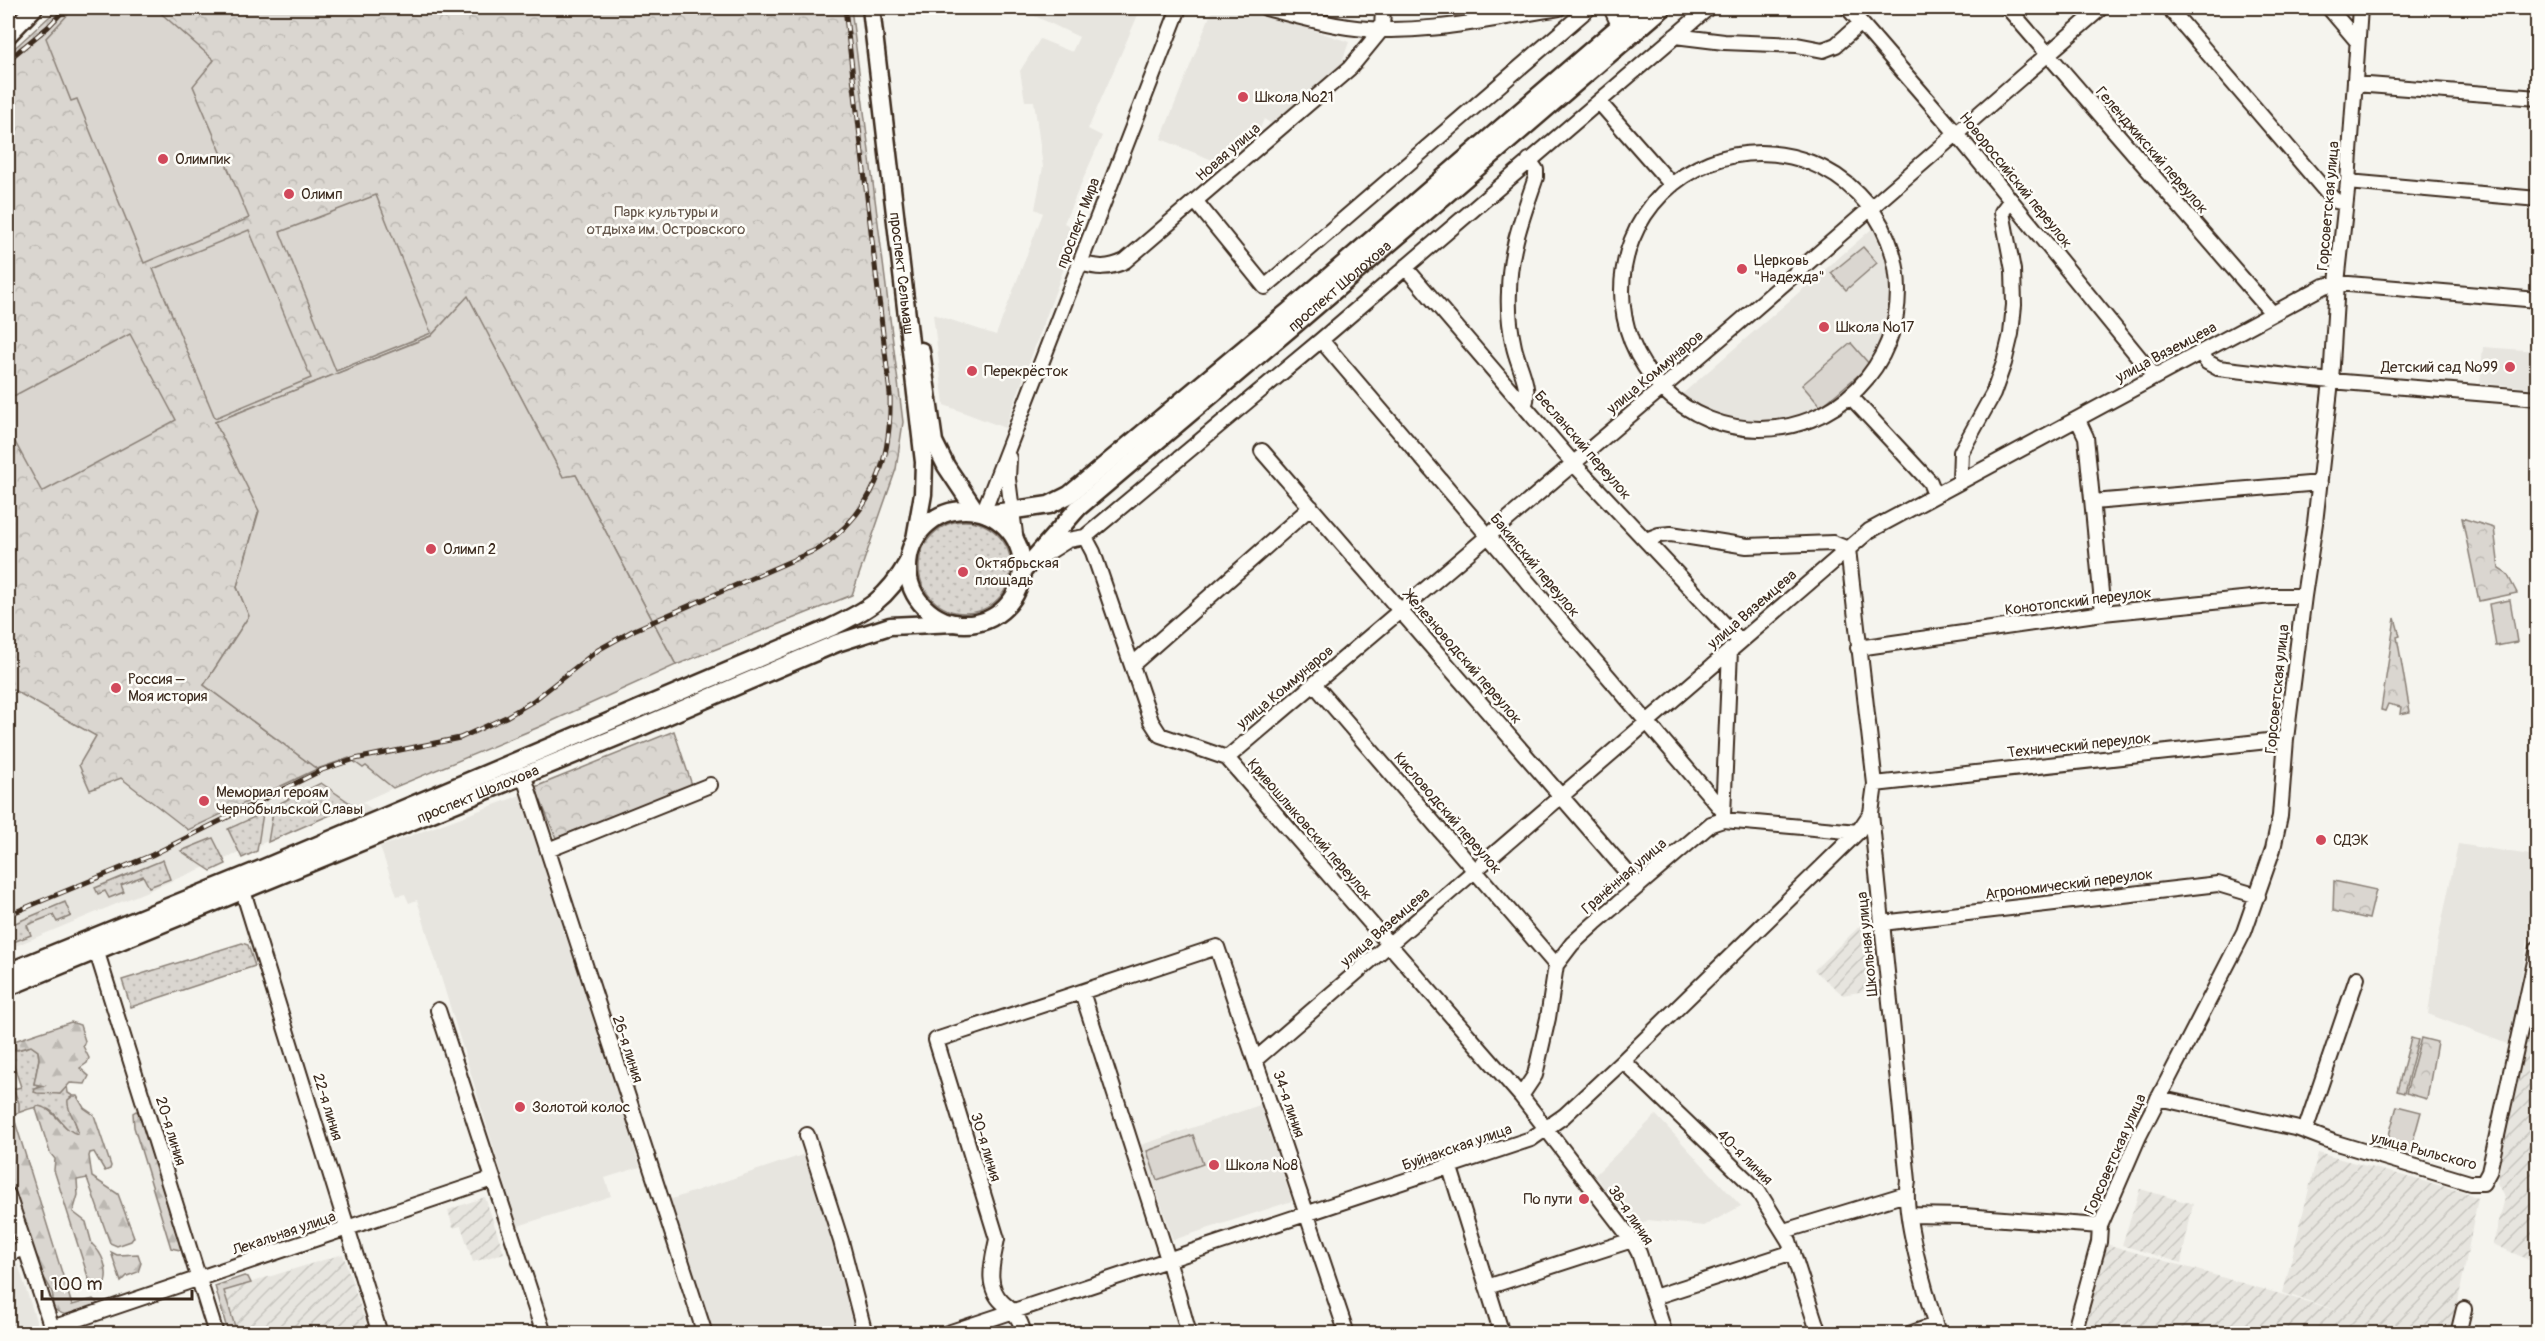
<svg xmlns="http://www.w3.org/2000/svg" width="2545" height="1341" font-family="Pangolin,sans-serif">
	<defs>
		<pattern id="industrial-furrows" width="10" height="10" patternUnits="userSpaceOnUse" patternTransform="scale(1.5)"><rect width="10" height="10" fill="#e7e5df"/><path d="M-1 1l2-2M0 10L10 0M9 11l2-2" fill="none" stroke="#c7c5bf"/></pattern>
		<pattern id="grass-dots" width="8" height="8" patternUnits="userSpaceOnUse" patternTransform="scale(1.5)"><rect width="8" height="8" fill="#dad6d0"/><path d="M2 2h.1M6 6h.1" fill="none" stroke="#bcb8b2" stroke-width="1.8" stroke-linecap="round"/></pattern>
		<pattern id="forest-firs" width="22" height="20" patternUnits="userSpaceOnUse" patternTransform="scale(1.5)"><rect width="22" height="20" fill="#dad6d0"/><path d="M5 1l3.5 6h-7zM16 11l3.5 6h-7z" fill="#bcb8b2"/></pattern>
		<pattern id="park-crowns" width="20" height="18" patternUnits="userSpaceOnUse" patternTransform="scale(1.5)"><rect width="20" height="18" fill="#dad6d0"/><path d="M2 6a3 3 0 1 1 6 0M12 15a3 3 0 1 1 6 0" fill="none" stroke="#bcb8b2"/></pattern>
	</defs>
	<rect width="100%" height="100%" fill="#f5f4ee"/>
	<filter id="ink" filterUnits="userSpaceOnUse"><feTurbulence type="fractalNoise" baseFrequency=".0167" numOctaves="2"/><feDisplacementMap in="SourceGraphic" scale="12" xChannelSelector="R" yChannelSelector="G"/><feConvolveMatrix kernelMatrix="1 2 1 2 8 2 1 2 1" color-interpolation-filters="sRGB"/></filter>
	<g filter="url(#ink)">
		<path fill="#e7e5df" d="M1018,8H1141L1088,129L1102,136L1064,223L1078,230L1005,428L944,405L933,314L996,335L1043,213L1035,209L1043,167L1034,101H1025L1020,71L1040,39L1072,52L1079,37Z
			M1213,8H1246L1349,42L1343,59L1348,61L1275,126L1264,119L1252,148L1227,166L1161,139Z
			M1874,227L1890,265L1894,293L1891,320L1877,359L1852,391L1828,408L1802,420L1760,425L1718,417L1681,395Z
			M2483,347L2537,351V388L2480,383Z
			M8,449L317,769L355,756L393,788L362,802L377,813L368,817L352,806L8,949Z
			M529,792L640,1167L605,1178L611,1196L518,1226L417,900L409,903L405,894L397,896L380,847Z
			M2458,844L2537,856V886L2510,1045L2428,1014L2438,940Z
			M1260,1105L1292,1201L1173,1240L1141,1145Z
			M1656,1115L1741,1206L1704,1226L1648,1220L1634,1230L1595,1175Z
			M808,1153L862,1333H708L666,1201Z
			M18,1264L40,1333H8V1267Z"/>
		<path fill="url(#industrial-furrows)" d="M1866,920L1874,989L1843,995L1814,970Z
			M2531,994L2537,995V1258L2529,1260L2493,1244L2505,1198L2497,1183Z
			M2318,1153L2464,1192L2478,1198L2452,1333L2076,1334L2099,1242L2343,1312L2283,1293Z
			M2140,1189L2193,1204L2181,1263L2122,1245Z
			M485,1197L504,1253L473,1262L461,1226L453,1228L448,1210Z
			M343,1254L369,1333H237L223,1291Z"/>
		<path fill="url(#grass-dots)" stroke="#8a8077" stroke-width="1.5" d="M919 567a46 46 0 1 1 92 0a46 46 0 1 1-92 0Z
			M321,783L353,805L268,842L274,806Z
			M263,813L257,851L242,858L228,829Z
			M213,838L226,864L211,871L181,851Z
			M163,860L170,879L149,887L143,876L121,885L124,892L109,898L105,891L98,894L95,888Z
			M65,902L71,916L57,922L53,915L27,925L31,935L11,943L8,934V926Z
			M242,943L248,945L255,966L131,1007L122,980Z
			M2411,1038L2418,1040L2404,1093L2397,1091Z
			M31,1046L38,1051L39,1059L34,1084L44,1086L35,1089L60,1094L67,1086L68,1093L73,1096L70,1098C67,1113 77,1119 78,1134C62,1132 58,1108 40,1107C34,1106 24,1111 17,1113L13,1089L21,1087L10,1054L15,1048L18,1050Z"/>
		<path fill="url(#forest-firs)" stroke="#8a8077" stroke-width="1.5" d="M71,1022L80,1025L85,1041L83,1046L89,1058L87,1063L80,1068L89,1076L85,1084L70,1083L60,1094L37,1093L34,1092L35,1089L44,1086L34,1084L39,1059L38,1051L31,1046L16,1050L14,1041Z
			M13,1089L19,1103V1112L13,1115L72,1305L93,1299L97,1303V1306C76,1313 71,1321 52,1308C58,1285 37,1279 39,1260C29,1244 9,1189 8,1169C5,1143 8,1116 8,1090Z
			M73,1096H77L84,1108L94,1115L111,1166L110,1169L105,1171L94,1152L90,1153L89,1156L92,1177L118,1194L134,1237L131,1241L117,1246L110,1243L87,1178L77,1180L78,1195L73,1212L86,1222L92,1244C102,1253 109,1269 105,1283L97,1286L89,1280L54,1170L55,1159L50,1153L36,1109L37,1106C56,1108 61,1130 78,1134C78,1121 66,1112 68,1100Z
			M136,1111L140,1113L185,1251L171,1248L134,1127L133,1113Z
			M111,1252L117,1255L138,1254L141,1263L138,1272L127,1276L121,1282Z
			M244,1276L248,1277L251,1283L224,1291L237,1333H228L215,1286Z"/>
		<path fill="url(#park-crowns)" stroke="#8a8077" stroke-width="1.5" d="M59,8H851L903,422L896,469L852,595L676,665L576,475L563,477L468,297L431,336L215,422L259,510L237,587L249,616L204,685L317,769L188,830L121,778L90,790L79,765L96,736L8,687V54Z
			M2462,518L2494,528L2499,569L2507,574L2517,593L2479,601Z
			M2395,618L2400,636L2397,637L2410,712L2400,714L2401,707L2388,704L2385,711L2381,710Z
			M674,731L692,785L556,838L535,787Z
			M2334,881L2376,890L2369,919L2333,911Z
			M2421,1038L2437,1042L2427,1099L2406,1093Z"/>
		<path fill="#dad6d0" stroke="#8a8077" stroke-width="1.5" d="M74,8H155L214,60L193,86L249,218L144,263L77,99L71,101L46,38Z
			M376,195L431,333L336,371L280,232Z
			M249,230L311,378L215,418L153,269Z
			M1863,247L1877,263L1846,290L1831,273Z
			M468,296L563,477L576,475L676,665L539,727L393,788L366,766L363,768L349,758L317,769L204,685L249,616L237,587L259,511L215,422L431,336Z
			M130,334L176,420L42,492L8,429V399Z
			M1851,343L1870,365L1821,407L1802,385Z
			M2510,600L2517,642L2496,646L2489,604Z
			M2397,1106L2421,1112L2410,1152L2386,1146Z
			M1193,1135L1203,1164L1157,1180L1147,1151Z"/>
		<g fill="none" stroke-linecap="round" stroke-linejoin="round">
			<g stroke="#3b2a1e" stroke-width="18">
				<path id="minor" d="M1266,8C1293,15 1320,23 1348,27C1417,37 1491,19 1559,8
					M1611,8L1619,25
					M1848,8L1956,133L2155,377
					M2008,8L2272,313
					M2169,8L2329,195L2336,201L2344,203
					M2329,8L2357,41
					M1675,36L1724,42L1797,45L1823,50L1836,45L1861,23
					M2355,84L2538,98
					M1599,102L1672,185
					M1622 291a138 138 0 1 1 276 0a138 138 0 1 1-276 0Z
					M2348,182L2538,199
					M1196,202L1265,287L1589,8
					M1080,263C1097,268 1108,269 1125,261L1350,68L1382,29L1383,8
					M1405,267L1573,463L1740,641
					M1321,340L1723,811
					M2201,353L2207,362L2218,368L2331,381L2538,398
					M1850,396L1930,482L1935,495
					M1525,404C1531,387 1518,365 1514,347C1510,329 1508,310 1509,292C1509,251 1523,216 1536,177V170L1529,160
					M2078,420L2086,437L2103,613
					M1262,451L1638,885
					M1009,458L1008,479L1016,542
					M1960,480L1961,452L1993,394L2004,363L2011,334L2014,305L2013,270L2002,212L2011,200
					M2093,502L2320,483
					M983,513L1179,8
					M1085,537L1321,340L1708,8
					M1646,540L1659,535L1671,534L1747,546L1833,543L1848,549
					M1848,549L1875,784L1871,813L1908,1181C1901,1213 1928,1299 1938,1334
					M1041,557L1068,540L1085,537L1093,552L1151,721L1160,735L1227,758L1521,1096L1632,1240L1639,1253L1665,1334
					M1858,648L2103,613L2272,596H2304
					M1132,665L1311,507
					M1314,684L1556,965
					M1227,758L1735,326L2101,8
					M523,774L705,1334
					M1875,784L2286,739
					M1723,815L1730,650
					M548,850L710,785
					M243,891L380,1334
					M1882,923L2218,884L2258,896
					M94,943L216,1334
					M1082,992L1168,1259L1189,1334
					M438,1010L544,1334
					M1256,1059L1869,531L2324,286L2337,283L2538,300
					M1623,1061L1758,1191L1789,1241L1819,1334
					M1521,1096L1535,1075L1548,1018L1556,965L1572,944L1595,923L1711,824L1723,820L1858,832
					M2158,1098L2299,1129L2333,1142L2470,1183H2483L2489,1172L2538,948
					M2305,1131L2357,978
					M807,1135L841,1241L865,1334
					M1450,1168L1502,1334
					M8,1195L54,1334
					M1910,1215L1964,1216L2100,1226
					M1784,1231L1906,1194
					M8,1254L25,1248
					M1487,1287L1632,1240
					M1654,1297L1793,1252
					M52,1328L492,1179
					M945,1334L1531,1139L1564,1116L1623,1061L1858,832L1871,813
					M1024,1334C1020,1318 1015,1313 1003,1303C984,1286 993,1260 997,1239L936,1040L1217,947L1347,1334
					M1909,1334L1935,1325
					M2074,1334L2099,1242L2100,1226L2139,1136L2244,932L2273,849L2280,816L2286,739L2304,596L2315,523L2331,381L2337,283L2348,182L2360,8
					M2458,1334L2464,1309"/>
			</g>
			<g stroke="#3b2a1e" stroke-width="21">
				<g id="major">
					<path id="s1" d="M871,8L924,462L923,494L915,539"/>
					<path d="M8,35L34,8"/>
					<path d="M921,351L934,442L946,466L976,511"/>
					<circle cx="965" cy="567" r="57"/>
					<path d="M987,514L1049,505L1069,495L1289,311L1640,8"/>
					<path id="s2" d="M1022,572L1078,508L1298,322L1663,8"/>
					<path d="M8,972L259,870L830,628C868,610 887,599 908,562"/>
					<path id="s3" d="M8,987L634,730L837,643L890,626L955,623"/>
				</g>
			</g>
			<use href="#minor" stroke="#fdfcf7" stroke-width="14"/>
			<use href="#major" stroke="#fdfcf7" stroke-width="16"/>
			<path stroke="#3b2a1e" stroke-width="1.5" d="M8,17L17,8"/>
			<g stroke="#3b2a1e" stroke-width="5">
				<path id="rail" d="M8,60L48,27L66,8
					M8,915L152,855L322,770L355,759L460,738L506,717L533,701L598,650L634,630L818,549C874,511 892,461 890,394L845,8"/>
			</g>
			<use href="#rail" stroke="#fdfcf7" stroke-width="3" stroke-dasharray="9" stroke-linecap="butt"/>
		</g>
	</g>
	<g fill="#d1495b" stroke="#fdfcf7" stroke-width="2">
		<circle cx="1243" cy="97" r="6"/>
		<circle cx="163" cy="159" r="6"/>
		<circle cx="289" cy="194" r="6"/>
		<circle cx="1742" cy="269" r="6"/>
		<circle cx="1824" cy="327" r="6"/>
		<circle cx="2510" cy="367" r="6"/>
		<circle cx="972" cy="371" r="6"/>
		<circle cx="431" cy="549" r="6"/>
		<circle cx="963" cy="572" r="6"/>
		<circle cx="116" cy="688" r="6"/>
		<circle cx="204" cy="801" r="6"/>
		<circle cx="2321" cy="840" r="6"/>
		<circle cx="520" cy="1107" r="6"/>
		<circle cx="1214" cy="1165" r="6"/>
		<circle cx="1584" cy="1199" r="6"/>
	</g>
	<g text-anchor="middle" stroke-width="5" stroke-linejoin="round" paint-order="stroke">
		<g font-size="15" fill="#3b2a1e" stroke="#fdfcf7" text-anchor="start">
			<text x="1255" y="102">Школа №21</text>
			<text x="175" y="164">Олимпик</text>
			<text x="301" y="199">Олимп</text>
			<text x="1754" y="265">Церковь<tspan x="1754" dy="17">"Надежда"</tspan></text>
			<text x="1836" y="332">Школа №17</text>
			<text x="2498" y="372" text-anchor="end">Детский сад №99</text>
			<text x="984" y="376">Перекрёсток</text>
			<text x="443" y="554">Олимп 2</text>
			<text x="975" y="568">Октябрьская<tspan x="975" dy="17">площадь</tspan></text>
			<text x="128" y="684">Россия –<tspan x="128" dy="17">Моя история</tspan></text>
			<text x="216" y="797">Мемориал героям<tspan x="216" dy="17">Чернобыльской Славы</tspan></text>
			<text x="2333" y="845">СДЭК</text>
			<text x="532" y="1112">Золотой колос</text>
			<text x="1226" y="1170">Школа №8</text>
			<text x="1572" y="1204" text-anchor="end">По пути</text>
		</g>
		<g font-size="15" fill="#3b2a1e" stroke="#fdfcf7">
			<text transform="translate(2152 150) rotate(49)" y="5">Геленджикский переулок</text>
			<text transform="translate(1228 152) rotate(-41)" y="5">Новая улица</text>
			<text transform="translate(2016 180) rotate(51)" y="5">Новороссийский переулок</text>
			<text transform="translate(2328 206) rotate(-85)" y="5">Горсоветская улица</text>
			<text transform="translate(1078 223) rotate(-69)" y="5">проспект Мира</text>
			<text dy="5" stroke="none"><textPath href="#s1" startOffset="267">проспект Сельмаш</textPath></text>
			<text dy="5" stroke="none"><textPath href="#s2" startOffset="428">проспект Шолохова</textPath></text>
			<text transform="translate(2166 352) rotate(-28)" y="5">улица Вяземцева</text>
			<text transform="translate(1655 372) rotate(-40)" y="5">улица Коммунаров</text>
			<text transform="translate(1583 445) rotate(49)" y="5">Бесланский переулок</text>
			<text transform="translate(1535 565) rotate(50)" y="5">Бакинский переулок</text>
			<text transform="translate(2078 601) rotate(-7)" y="5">Конотопский переулок</text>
			<text transform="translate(1752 609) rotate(-41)" y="5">улица Вяземцева</text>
			<text transform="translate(1463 657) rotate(49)" y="5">Железноводский переулок</text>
			<text transform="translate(1285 687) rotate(-40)" y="5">улица Коммунаров</text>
			<text transform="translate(2277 689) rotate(-84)" y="5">Горсоветская улица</text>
			<text transform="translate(2079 745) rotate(-6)" y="5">Технический переулок</text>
			<text dy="5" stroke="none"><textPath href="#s3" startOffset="508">проспект Шолохова</textPath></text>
			<text transform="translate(1448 813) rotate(49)" y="5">Кисловодский переулок</text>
			<text transform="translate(1310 829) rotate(49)" y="5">Кривошлыковский переулок</text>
			<text transform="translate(1624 876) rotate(-41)" y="5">Гранённая улица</text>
			<text transform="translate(2069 884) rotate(-7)" y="5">Агрономический переулок</text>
			<text transform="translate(1385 927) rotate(-41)" y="5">улица Вяземцева</text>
			<text transform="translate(1867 944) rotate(-96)" y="5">Школьная улица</text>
			<text transform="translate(628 1049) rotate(72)" y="5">26-я линия</text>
			<text transform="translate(1289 1104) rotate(71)" y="5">34-я линия</text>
			<text transform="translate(328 1107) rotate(73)" y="5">22-я линия</text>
			<text transform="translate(171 1131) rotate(73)" y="5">20-я линия</text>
			<text transform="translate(986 1147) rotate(73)" y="5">30-я линия</text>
			<text transform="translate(1457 1147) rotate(-19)" y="5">Буйнакская улица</text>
			<text transform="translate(2424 1151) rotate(15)" y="5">улица Рыльского</text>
			<text transform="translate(2115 1154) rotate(-66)" y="5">Горсоветская улица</text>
			<text transform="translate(1745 1157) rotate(45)" y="5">40-я линия</text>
			<text transform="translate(1631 1215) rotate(56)" y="5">38-я линия</text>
			<text transform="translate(284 1233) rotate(-19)" y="5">Лекальная улица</text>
		</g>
		<g font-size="15" fill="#63554a" stroke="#fdfcf7">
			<text x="666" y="217">Парк культуры и<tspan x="666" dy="17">отдыха им. Островского</tspan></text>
		</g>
	</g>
	<rect width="2545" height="1341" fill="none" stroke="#fdfcf7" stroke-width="30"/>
	<rect x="15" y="15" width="2515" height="1311" fill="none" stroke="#3b2a1e" stroke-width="2" filter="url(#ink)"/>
	<path d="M42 1290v9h150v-9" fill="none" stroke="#3b2a1e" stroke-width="3"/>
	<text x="51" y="1290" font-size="18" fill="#3b2a1e" stroke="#fdfcf7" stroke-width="4.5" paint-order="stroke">100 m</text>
</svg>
